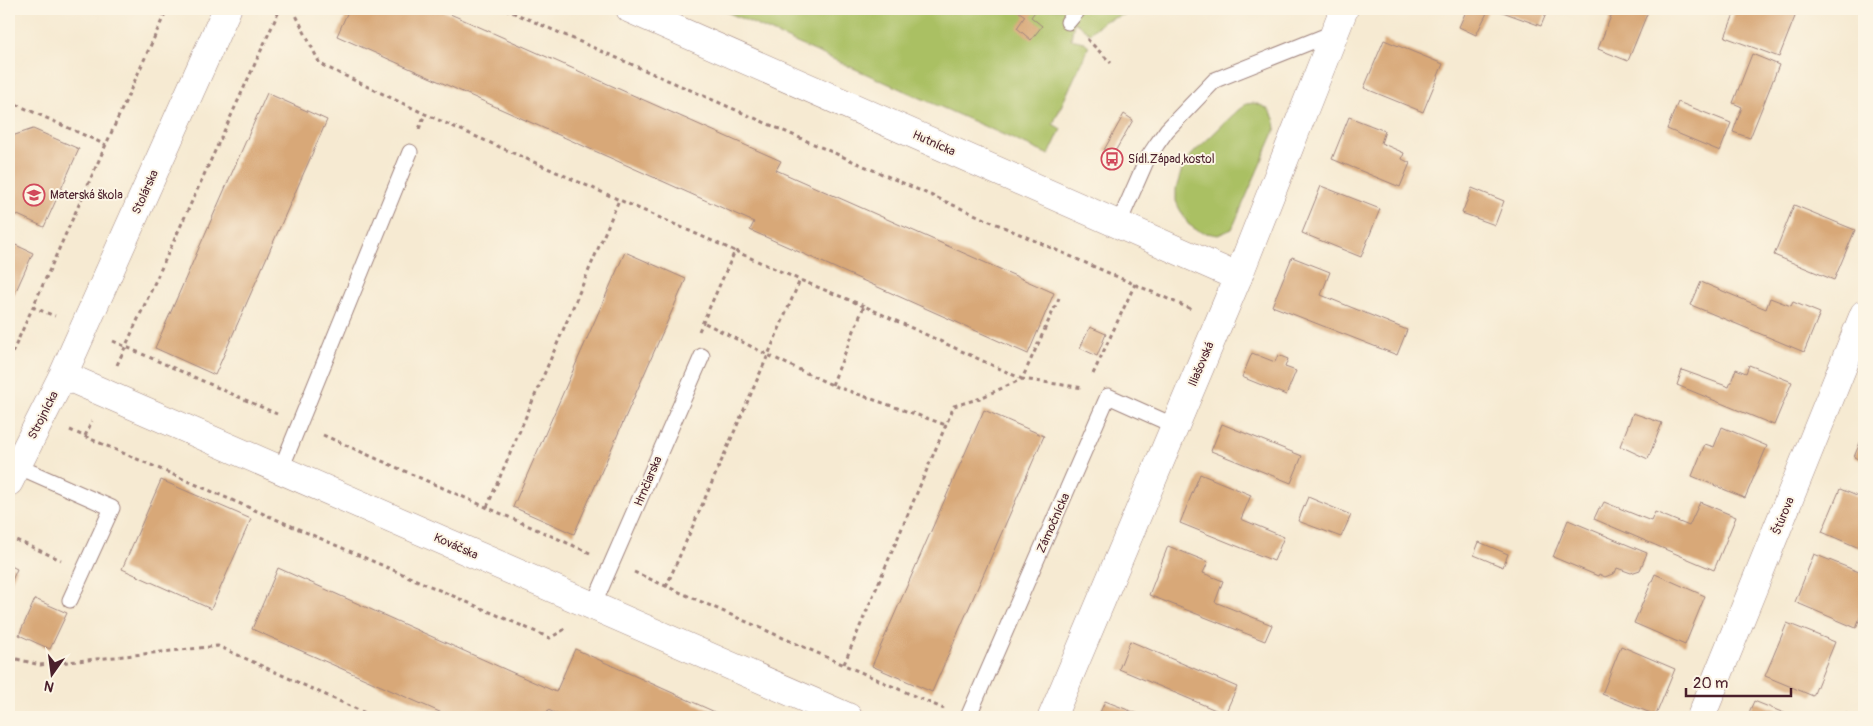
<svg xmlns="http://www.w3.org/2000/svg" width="1873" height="726" font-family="Pangolin,sans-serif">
	<rect width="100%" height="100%" fill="#fcf5e5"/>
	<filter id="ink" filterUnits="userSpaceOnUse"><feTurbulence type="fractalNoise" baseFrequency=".02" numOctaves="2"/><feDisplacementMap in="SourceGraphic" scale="10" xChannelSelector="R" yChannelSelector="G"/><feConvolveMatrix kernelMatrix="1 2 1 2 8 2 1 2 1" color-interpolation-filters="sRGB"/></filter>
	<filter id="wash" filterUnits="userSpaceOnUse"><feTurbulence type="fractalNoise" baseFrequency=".0096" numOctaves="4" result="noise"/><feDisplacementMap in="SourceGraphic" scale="20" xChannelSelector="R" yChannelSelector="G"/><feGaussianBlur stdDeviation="1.12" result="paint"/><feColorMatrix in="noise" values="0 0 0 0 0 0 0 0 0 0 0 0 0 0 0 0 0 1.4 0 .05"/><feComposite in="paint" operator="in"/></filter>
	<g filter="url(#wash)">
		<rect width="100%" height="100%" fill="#f6ead2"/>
		<path fill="#aac064" stroke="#7a7048" d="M720,9H1142L1104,21L1090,33L1074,22L1071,39L1084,42L1089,46L1053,124L1061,129L1049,155Z
			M1254,103C1269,107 1274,113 1276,128L1232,229L1218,235L1201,232L1195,229L1188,224L1179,208L1176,201V189L1184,162L1237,111L1246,104Z"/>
		<g id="blocks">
			<path fill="#d8a878" d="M349,9H439L781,161L776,170L1054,293L1028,354L750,230L754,222L337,36Z
				M1015,9H1037L1031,17L1042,26L1031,40L1017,28L1025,16Z
				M1467,9H1489L1476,35L1459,27Z
				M1501,9H1548L1541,26L1500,11Z
				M1613,9H1649L1628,61L1598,49L1613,11Z
				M1736,9H1798L1779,57L1725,37Z
				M1384,40L1443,64L1423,112L1364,88Z
				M1752,54L1779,65L1750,138L1733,132L1742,107L1733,103Z
				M267,93L327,120L215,375L155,348Z
				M1678,102L1731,123L1720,151L1667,129Z
				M1124,114L1133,120L1113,155L1104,150Z
				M1349,117L1385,131L1381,143L1404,153L1402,159L1410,163L1400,187L1332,159Z
				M33,129L79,149L44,227L9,211V137Z
				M1321,186L1380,209L1361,257L1302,233Z
				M1472,188L1504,201L1495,225L1462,213Z
				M1794,205L1855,230L1834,280L1774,255Z
				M9,242L33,253L11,302L9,301Z
				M625,252L686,279L574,534L513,507Z
				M1292,257L1330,272L1321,295L1407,330L1397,355L1272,306Z
				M1701,282L1766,309L1770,298L1791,306L1793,302L1820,313L1804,352L1691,305Z
				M1090,327L1106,334L1097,356L1080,348Z
				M1252,353L1275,362L1278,355L1288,359L1285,367L1296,371L1286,395L1242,377Z
				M1749,365L1792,382L1774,425L1677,385L1682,370L1729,387L1736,369L1746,373Z
				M984,410L1044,436L932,692L872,666Z
				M1633,413L1662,423L1648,459L1620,446Z
				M1222,424L1302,456L1291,483L1211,451Z
				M1722,427L1767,446L1745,498L1692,476L1705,444L1714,447Z
				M1864,433V462L1854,457Z
				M1200,474L1251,495L1241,519L1284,537L1274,561L1180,523Z
				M161,480L251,519L211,609L122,569Z
				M1840,489L1864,499V550L1822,532Z
				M1308,497L1351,515L1341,537L1298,521Z
				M1604,502L1651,521L1655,512L1689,526L1700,502L1736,517L1714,570L1594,519L1599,508H1601Z
				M1568,520L1647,553L1640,570L1631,573L1617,568L1615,573L1605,577L1599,574L1598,576L1553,557Z
				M1479,542L1508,554L1503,567L1474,555Z
				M1168,546L1208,562L1203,573L1223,581L1215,602L1272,625L1265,641L1149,595Z
				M1814,554L1864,574V607L1856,628L1795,602Z
				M9,565L17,569L9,587Z
				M278,568L556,692L575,649L726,717H564L548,710L545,717H451L252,629Z
				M1655,574L1705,596L1685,645L1634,623Z
				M35,599L67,613L50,649L19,635Z
				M1787,623L1835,642L1813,696L1765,676Z
				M1130,641L1237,687L1225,714L1119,669Z
				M1621,646L1675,669L1656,715L1602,694Z
				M1105,701L1146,717H1098Z
				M1754,701L1794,717H1747Z
				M1846,713L1856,717H1844Z"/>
		</g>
	</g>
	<g filter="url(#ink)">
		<use href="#blocks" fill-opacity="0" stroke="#a0847e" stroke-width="1"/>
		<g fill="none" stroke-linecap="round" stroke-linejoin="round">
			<g stroke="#a0847e" stroke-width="17">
				<path id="service" d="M1068,22L1079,9
					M1118,225L1147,159L1157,144L1167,130L1215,80L1333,33
					M17,466L112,508L70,600
					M281,469L410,152
					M593,606L702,356
					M968,717L1108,396L1175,426"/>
			</g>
			<g stroke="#a0847e" stroke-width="29">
				<path id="minor" d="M630,9L1238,277
					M63,375L848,717
					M9,482L63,375L227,9
					M1701,717L1864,314"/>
			</g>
			<g stroke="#a0847e" stroke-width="29">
				<path id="tertiary" d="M1052,717L1238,277L1344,9"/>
			</g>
			<path stroke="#a0847e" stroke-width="3" stroke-dasharray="4 4" stroke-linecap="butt" d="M293,9L320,64L425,114L735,251
				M505,9L1191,309
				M1087,39L1111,63
				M9,101L106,145
				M419,129L425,114
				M1059,298L1022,379L1084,388
				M864,306L800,280L768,355L832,385L946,425
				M32,307L55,316
				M699,331L735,251L800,280
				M113,341L277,414
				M9,360L167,9
				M117,365L280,9
				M1093,374L1135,284
				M832,385L864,306L1022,379
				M70,430L550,638L565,629
				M323,435L590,553
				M85,436L92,421
				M487,507L619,200
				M9,537L61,560
				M634,572L944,709
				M666,587L768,355L703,322
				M9,657L40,665L218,646L374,717
				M844,664L954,406L978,399L1022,379"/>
			<use href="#service" stroke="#fff" stroke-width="15"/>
			<use href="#minor" stroke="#fff" stroke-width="28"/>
			<use href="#tertiary" stroke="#fff" stroke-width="28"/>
		</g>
	</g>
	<defs>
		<g id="bus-ring" transform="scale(1.125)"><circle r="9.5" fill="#fcf5e5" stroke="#d1495b" stroke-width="1.5"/><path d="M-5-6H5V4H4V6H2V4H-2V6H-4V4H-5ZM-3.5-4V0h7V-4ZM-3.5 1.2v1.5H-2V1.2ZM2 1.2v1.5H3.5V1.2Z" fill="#d1495b"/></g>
		<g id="school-ring" transform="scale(1.125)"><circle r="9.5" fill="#fcf5e5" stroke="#d1495b" stroke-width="1.5"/><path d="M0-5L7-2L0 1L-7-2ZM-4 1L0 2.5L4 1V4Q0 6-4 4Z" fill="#d1495b"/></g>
	</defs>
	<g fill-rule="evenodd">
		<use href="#bus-ring" x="1112" y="159"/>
		<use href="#school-ring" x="34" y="195"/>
	</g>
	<g text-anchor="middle" stroke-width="4" stroke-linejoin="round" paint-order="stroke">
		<g font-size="12" fill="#4a1f2b" stroke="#fcf5e5">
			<text transform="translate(934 143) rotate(24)" y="4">Hutnícka</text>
			<text transform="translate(145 192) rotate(-66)" y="4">Stolárska</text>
			<text transform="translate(1201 364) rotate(-67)" y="4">Iliašovská</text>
			<text transform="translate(43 415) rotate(-63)" y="4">Strojnícka</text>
			<text transform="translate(648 481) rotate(-67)" y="4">Hrnčiarska</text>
			<text transform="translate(1783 516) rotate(-68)" y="4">Štúrova</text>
			<text transform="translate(1053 523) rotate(-66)" y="4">Zámočnícka</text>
			<text transform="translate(456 546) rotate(24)" y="4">Kováčska</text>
		</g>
		<g font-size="12" fill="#4a1f2b" stroke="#fcf5e5" text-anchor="start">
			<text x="1128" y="163">Sídl.Západ,kostol</text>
			<text x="50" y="199">Materská škola</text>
		</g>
	</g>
	<rect width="1873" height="726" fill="none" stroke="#fcf5e5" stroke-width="30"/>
	<g transform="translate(52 674) rotate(194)" stroke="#fcf5e5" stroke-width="4" paint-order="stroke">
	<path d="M0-4L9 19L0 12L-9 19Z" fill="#4a1f2b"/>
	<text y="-8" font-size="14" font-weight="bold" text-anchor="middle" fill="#4a1f2b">N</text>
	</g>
	<path d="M1686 688v8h105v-8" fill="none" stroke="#4a1f2b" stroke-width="2.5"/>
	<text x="1693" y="688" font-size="15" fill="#4a1f2b" stroke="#fcf5e5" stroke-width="4" paint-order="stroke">20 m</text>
</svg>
